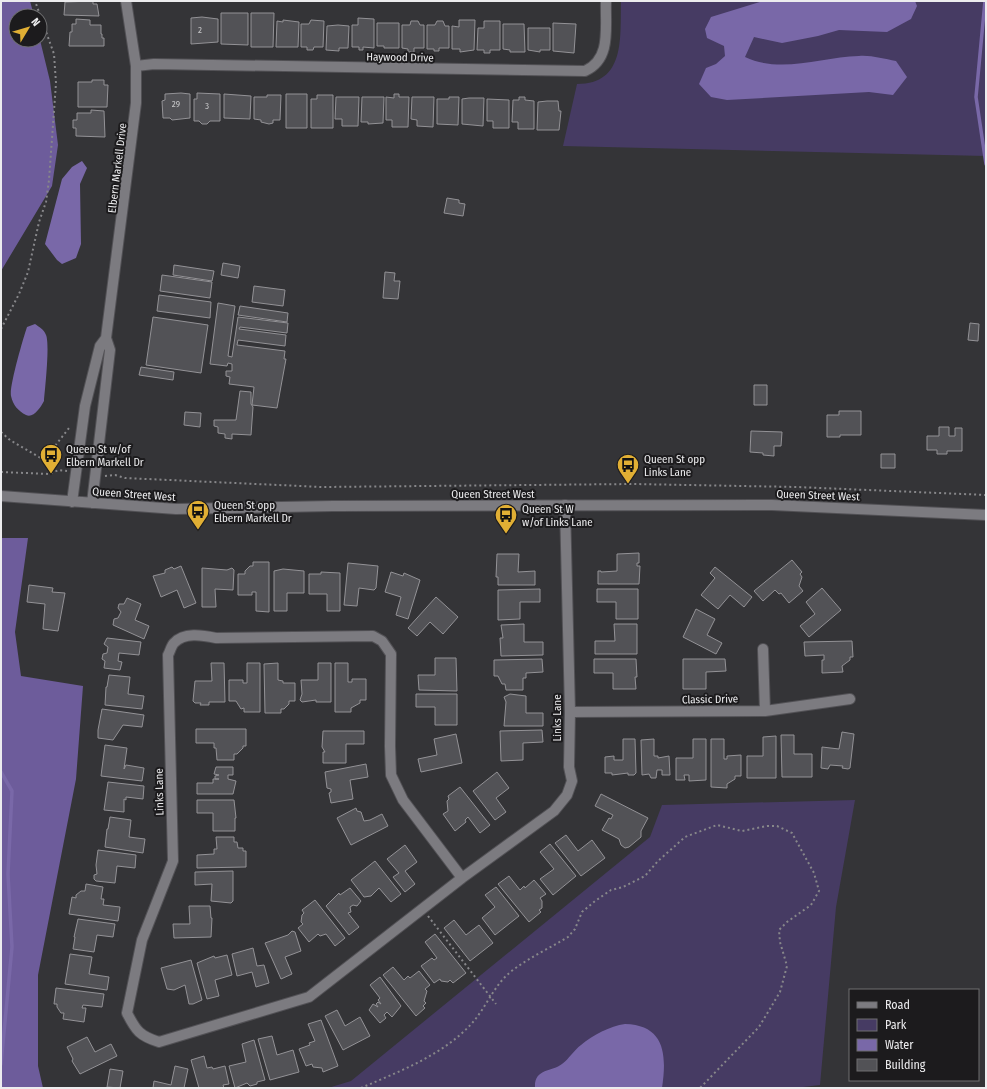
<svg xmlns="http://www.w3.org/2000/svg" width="987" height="1089" font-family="'Fira Sans Condensed',sans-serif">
	<rect width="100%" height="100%" fill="#343437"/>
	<path fill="#463b63" d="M621,1H986V156L563,146L577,84C626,84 620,37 621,1Z
		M855,800L836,907L820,1085L795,1088H328L351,1081L650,837L662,805Z"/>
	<path fill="#6d5c9b" d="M1,1H30L34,16H16V40H40L50,81L58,145L52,186L1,271Z
		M1,538H28L15,632L21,676L83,686L76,779L38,975V1066L43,1088H1Z"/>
	<path fill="#7968a8" d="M763,1H915L917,6L911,19L887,32L839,30L818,36L782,43L754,37L745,57C781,74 822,57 859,56C871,55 884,59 896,61L907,77L893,95L869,92L727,100L711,97L699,84L706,68L716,64L725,56L724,46L707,38L705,29L711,17Z
		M82,161L87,168L80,184L81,244L76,258L62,264L57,260L45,244L62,179L72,167Z
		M35,324C39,327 44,329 46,335C50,344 45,389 44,401C41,407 33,419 26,415C18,411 13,405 11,396C9,387 23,339 27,327Z
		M625,1024C665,1025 667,1055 662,1088H535C534,1068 552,1072 562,1064C569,1059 574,1050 581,1045C593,1035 610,1026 625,1024Z"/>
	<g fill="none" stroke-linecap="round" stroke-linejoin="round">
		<path stroke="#7968a8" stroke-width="3.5" d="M985,1L976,97L986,164
			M1,772L12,791L8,874L12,947L1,1064"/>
	</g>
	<path fill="#525256" stroke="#939296" d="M93,1V4H97L99,16L64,15L65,2Z
		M221,13H248V45L221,44Z
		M251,13H274L273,47H251Z
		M202,17L218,19V42L191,44V18Z
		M358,18L374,19V48L363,47V50H359V47H352V25H358Z
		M76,19L90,20V25H101V34H102V38H104V46H69L70,32H72V24H76Z
		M283,20L299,22L298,47H276L277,21L283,22Z
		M311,20L324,21L323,47H314L313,50H307V47H301V24H309Z
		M459,20H475L474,50L460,52V49H452V26L459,27Z
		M411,21H418L420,25H424V48H414V52H408V49L402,48V25H410Z
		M437,21H443L445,26H449V48H439V51H434V49H427V25H435Z
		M484,21H500V50H490V53H484V50H477L478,28H484Z
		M377,23H399V48H384V46H377Z
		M553,23L576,24L574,53L553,51Z
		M503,24H524L525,52H510V50L503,49Z
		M338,25L349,26L348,48H339V51L326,50L327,26Z
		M528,28H550V50H540V52L528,50Z
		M92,80H104V85H108L107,107H78V82H92Z
		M181,93L190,94V118L172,120L170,118H163L162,101L165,100V94Z
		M197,93L220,94V121H210L207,124H202L199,121H194V99H197Z
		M224,94L251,96L250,119L224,118Z
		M286,94H307V128H286Z
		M394,94H399V97H409L408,127H392V120H386V97L394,98Z
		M267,95H281L280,120H273V123L269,124L261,122V120L254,119V97H267Z
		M317,95H333V128H311V99H317Z
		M336,97H359L358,126H342V119H335Z
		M362,97H384L383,123L368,124V122H361Z
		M412,97H434L433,127L417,126V120L411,119Z
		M449,97H459L458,125L437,124V99H449Z
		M519,97H525V100L534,101V129H518V122H512L513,100H519Z
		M469,98H484L483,126L462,124V99Z
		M487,99L509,100V128H493V121H487Z
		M547,101H558L559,111H561L559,130H537L538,102Z
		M91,110L104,111L105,137L76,136V128H73V120H77V113H91Z
		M447,198L459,200V203L465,204L463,216L444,213Z
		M223,263L240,266L238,278L221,275Z
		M174,265L214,271L212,281L173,275Z
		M385,272L395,273L394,281H400L398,299L383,298Z
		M162,275L212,282L210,298L160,291Z
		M254,286L285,290L283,306L252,302Z
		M159,295L211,302L210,318L157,311Z
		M218,303L235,306L228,356L232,357L238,317L288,323L287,333L240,327L239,329L286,335L285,346L238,340L237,345L285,351L284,359H286L277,408L252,405L254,387L229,384L230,377L226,376V371H232V364L228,363L227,366L210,364Z
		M240,306L288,313L287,322L238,315Z
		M153,317L208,325L201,373L146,365Z
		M970,323L979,324L978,341L968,340Z
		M141,367L174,372L173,380L139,375Z
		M754,385H767V405H754Z
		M240,391L251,392V404L253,407L251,435L232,434V439L225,438V434L218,433V427L214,426V420H236Z
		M839,411H861V435H840V437H827V415H839Z
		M185,412L201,413L200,427L184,425Z
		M939,427H949V436H955V428H962V451H947V454H937V450H927V436H939Z
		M751,431L782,432L781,446H774V456L763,455V453L750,452Z
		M881,454H895V468H881Z
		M639,553V563H637V566H640L639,584H598V571H601V572L617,571V554Z
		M497,554H519L518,572L535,571V585H498V577H496Z
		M792,560L802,572L800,574L802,577L799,586L803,591L789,603L781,593L779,594L775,590L763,601L754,591Z
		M253,562H269V612L256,611V592H252V595H238V574H245V571L250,566H253Z
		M348,563L378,566L376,588L374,590L359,588L357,606L344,605Z
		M181,566L196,603L184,608L177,590L161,597L153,576L165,573V570L172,567L174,569Z
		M715,567L752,597L744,607L730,595L718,609L701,595L715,578L710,573Z
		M202,568L227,570L232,568L234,570L233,590L215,589L216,607H202Z
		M283,569L304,571V593H287V611H274V571Z
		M321,572L340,573V611H327V594H309V574H321Z
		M391,572L403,576L404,573L420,580L408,619L396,615L401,597L385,592Z
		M29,585L53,588L52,592L65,593L58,631L43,629L45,604L27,602Z
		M822,588L841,610L809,637L800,626L815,614L806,602Z
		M540,589V602H520V619L498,620V590Z
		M597,589H638V619H616V602H597Z
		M436,597L458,617L443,634L430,622L417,636L408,628Z
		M127,598L141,604L135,620L149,626L144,639L113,625L114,619L118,618L121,612L118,608L119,604H124Z
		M696,609L715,619L707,635L722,643L716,654L683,637Z
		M524,624V642H543V655L501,656L500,638H503L501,625Z
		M614,624H637V654H595V641H615Z
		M107,638L141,642L139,655L119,653L118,661L122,662L120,670L104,668L105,661L102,659L103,654L107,653L108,647L104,644Z
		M852,641L853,657H850V660L842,666L843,672L822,673V660H824V655L805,656L804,642Z
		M435,658H456L457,691L419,690L418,675H435Z
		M542,659L543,672L526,673V678H523V690H506L505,684H502L498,676H494V660Z
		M594,659H636L637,677H635L636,689H613V673H594Z
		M683,659H725L726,671L706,672V689H683Z
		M211,663H224L225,702H209V705H200L201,703H195L193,701L195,681H212Z
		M247,663H260V712H244V708L241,709L236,701H229V680H243V683H247Z
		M278,663V680L283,681V683H295V701H289V704L284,709H281V713H265L264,664Z
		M318,663H331V702H316V700L302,702L300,700L302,694L301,680H318Z
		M335,663H348V682H352V679H366V700H360V703L351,708V712H335Z
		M109,675L130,677L128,694L144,696L142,709L105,705L106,687H107Z
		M416,694H457V725H435V707H416Z
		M510,694L526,696V713H543V726H504L506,702L504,697Z
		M102,709L144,715L142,727L123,725L113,740L98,738V730Z
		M196,729H246V746H243V748L237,754H234V760H217L216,748H214V743H196Z
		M542,730L543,742L523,743V760L501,761L500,731Z
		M323,731H364V744H346V763H323V752H325L322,747Z
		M842,732L854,734L850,768L848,769L842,768L843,766L830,765L828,769L821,768L822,747L839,749Z
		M456,734L462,763L421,772L418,759L437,755L434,739Z
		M781,735H794V754H812V777H782Z
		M776,736V778H747V756H763V737Z
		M623,739H635L636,773L634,775H628V773L612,775V773H605V757L614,756V760H623Z
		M654,739V756H658V758L669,756L670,775H662V770H657L656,778H651L649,774L642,775L641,740Z
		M693,739H706V780L689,781V775H684L685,780H676V758H693Z
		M711,739H724V759H727V756L741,755V776H735V779L727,784V788L711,787Z
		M105,745L127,748L124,769L126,765L144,768L142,781L101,776Z
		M366,764L368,777L350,780L353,799L331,803L329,793L331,792V789L327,788L325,772Z
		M216,767H233V775H228V779L236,781L233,794H197V783H213V779H219H215V776L219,775L214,774Z
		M497,772L509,788L496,798L506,812L495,820L473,791Z
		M108,782L144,786L143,799L126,797V800L124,799V812L104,810Z
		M460,787L490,825L480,833L468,817L465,820L466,822L455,831L443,814L448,811L447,801L449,799L448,796Z
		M601,794L648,818L641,831V837L629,847L625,848L621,845L619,839L602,830L609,818L611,819L613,815L595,806Z
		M197,800H234L236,818H235V831H213V813H197Z
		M356,808L357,811L361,812L364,821L370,820L382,814L388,826L351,845L337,818Z
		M110,817L131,820L129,837L145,839L143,853L105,847L107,829H108Z
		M566,835L578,851L592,840L605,858L581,876L555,843Z
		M216,837H234V842H237L238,848H243V851H246V867L197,868V855L214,854V849H217Z
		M550,844L576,876L553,895L540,879L554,869L540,852Z
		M405,845L417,862L405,871L415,884L405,892L393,877L399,873L387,859Z
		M98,850L136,855L135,868L117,866L115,883L96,881L94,879V875L97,874L96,865Z
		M375,861L401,894L391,902L379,888L371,896L364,897L351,880Z
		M233,871V901L231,903L211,901L212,884L195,885V872Z
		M509,876L520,890L524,886L525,888L534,880L546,894L540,898L542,901V908L539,910L541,912L529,922L498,884Z
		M86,884L103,887L101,899H104L103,905L120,907L118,921L69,914L72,897L76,898V895L81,891H85Z
		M496,887L519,916L495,935L482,918L495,907L485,895Z
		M350,888L361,901L357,906L353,905L350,907L351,912L348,913L359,927L349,935L326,906L339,893L340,895Z
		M315,900L345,938L335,946L326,934L320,936L318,934L309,942L298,928L303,924L301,922L302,915L304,913L302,910Z
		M189,906H210L211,918H212L211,937L174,938L173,924H190Z
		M78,919L115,924L113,937L97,935L94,952L73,949L75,937H74Z
		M454,920L466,935L479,925L493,943L470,961L444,928Z
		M292,931L295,932L301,951L285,957L292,974L281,979L265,943L288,935Z
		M435,934L466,973L453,983L450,980L448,982L441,981L440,979L434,983L421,966L432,958L434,960L437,958L425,942Z
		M253,948L257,966L264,965L269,983L256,987L252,972L237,976L232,954Z
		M70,954L92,957L89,974L109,977L107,990L65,984Z
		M227,955L232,975L215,980L219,996L207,999L197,963L214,956L215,958Z
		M191,960L202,1000L193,1004H189L185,985L174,990L167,989L161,968Z
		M393,967L404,980L408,976L410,978L419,971L430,985L425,989L427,991L424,1001L426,1003L423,1006L425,1008L416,1016L383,975Z
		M380,977L401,1006L392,1017L387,1012L384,1015L386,1018L380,1023L369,1010L373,1004L378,1007L376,1004L378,1002L381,1004L378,1000L380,998L370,985Z
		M56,988L104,994L102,1007L83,1005L82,1008H86L84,1022L63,1019L64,1013H61L57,1007V1004H54Z
		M337,1010L345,1026L360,1017L370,1036L343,1050L325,1016Z
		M321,1020L338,1066L323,1072L322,1068L313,1067L312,1064L306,1066L299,1049L310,1045L309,1043L315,1041L308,1024Z
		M272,1036L277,1055L293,1050L299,1072L270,1080L258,1039Z
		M87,1037L95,1052L111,1044L117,1056L80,1074L72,1061L73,1059L67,1047Z
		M254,1040L265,1080L257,1082V1084L250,1086L247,1083L235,1088L229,1066L246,1062L242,1044Z
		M204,1056L207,1068L212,1067L213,1069L225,1066L229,1084L223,1085L224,1088H199L191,1060Z
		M175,1066L188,1069L184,1088H153L154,1081L171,1085Z
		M110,1069L123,1071L120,1088L107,1087Z"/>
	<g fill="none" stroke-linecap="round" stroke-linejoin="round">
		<g stroke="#525155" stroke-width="12">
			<path id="street" d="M136,66L154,64L585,71C612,59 605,27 606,1
				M763,649L765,711
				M570,712L765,711L850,699
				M462,878L403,800L391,775L390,746L391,654L382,641L373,636L216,638C202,635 184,632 174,643C171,646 170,652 168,655L173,861L142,940L127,1013C136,1031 140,1036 159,1042L309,997L462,878L554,811L567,795L572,781L569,767L570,712L565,505"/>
		</g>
		<g stroke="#525155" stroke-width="12">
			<path id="secondary" d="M1,496L176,509L333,506L772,505L986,515
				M72,502L85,406L100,346L106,338
				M92,503L110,350L106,338L136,103V66L126,1"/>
		</g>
		<path stroke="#87878a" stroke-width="2" stroke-dasharray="2 3" stroke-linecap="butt" d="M1,329L19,294L28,272L39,222L46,202L49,180L56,83L54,54L35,1
			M1,432L10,440L44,460L69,428
			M51,452L63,461
			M1,472L49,474L59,470L67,471
			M105,476L115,475L125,478L322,487L633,484L797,487L986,495
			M428,916L496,1004
			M361,1088C400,1071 444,1055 473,1022C487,1006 495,983 513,970C530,957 550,948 568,937L575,929L582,912L595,901L611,890L623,887L645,876L658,861L685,837L717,825L742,831L767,826H777L792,833L814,873L819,891L811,905L787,922L779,930L780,942L787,966L780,992L759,1027L700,1088"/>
		<use href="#street" stroke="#7c7b80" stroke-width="10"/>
		<use href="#secondary" stroke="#7c7b80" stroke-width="10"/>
	</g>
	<defs>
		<g id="bus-pin" transform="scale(1.15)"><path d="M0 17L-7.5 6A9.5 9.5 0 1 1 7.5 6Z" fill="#e1af34" stroke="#1c1b1d"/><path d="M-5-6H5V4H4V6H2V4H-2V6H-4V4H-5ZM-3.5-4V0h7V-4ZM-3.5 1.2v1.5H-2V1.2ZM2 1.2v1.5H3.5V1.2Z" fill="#111"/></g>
	</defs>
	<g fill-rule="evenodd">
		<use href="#bus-pin" x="51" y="455"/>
		<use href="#bus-pin" x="628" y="465"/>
		<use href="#bus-pin" x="198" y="511"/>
		<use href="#bus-pin" x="506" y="515"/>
	</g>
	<g text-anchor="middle" stroke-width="4" stroke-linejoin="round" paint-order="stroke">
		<g font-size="9" fill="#c6c6c8">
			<text x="200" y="33">2</text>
			<text x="176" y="107">29</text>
			<text x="207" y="109">3</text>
		</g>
		<g font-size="11" fill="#ececee" stroke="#1c1b1d">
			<text transform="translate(400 57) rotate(1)" y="4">Haywood Drive</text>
			<text transform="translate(117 168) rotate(-83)" y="4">Elbern Markell Drive</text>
			<text transform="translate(134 494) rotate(4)" y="4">Queen Street West</text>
			<text x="493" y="498">Queen Street West</text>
			<text transform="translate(818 495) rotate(2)" y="4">Queen Street West</text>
			<text transform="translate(710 699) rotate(-1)" y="4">Classic Drive</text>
			<text transform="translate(557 718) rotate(-90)" y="4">Links Lane</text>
			<text transform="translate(159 792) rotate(-91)" y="4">Links Lane</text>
		</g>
		<g font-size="11" fill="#ececee" stroke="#1c1b1d" text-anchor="start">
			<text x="66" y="453">Queen St w/of<tspan x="66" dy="13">Elbern Markell Dr</tspan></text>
			<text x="644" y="463">Queen St opp<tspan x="644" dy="13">Links Lane</tspan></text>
			<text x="214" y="509">Queen St opp<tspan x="214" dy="13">Elbern Markell Dr</tspan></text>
			<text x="522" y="513">Queen St W<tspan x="522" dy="13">w/of Links Lane</tspan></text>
		</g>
	</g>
	<rect width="987" height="1089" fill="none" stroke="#ececee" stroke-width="4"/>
	<rect x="849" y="989" width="130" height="92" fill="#1c1b1d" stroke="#6f6f71"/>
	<rect x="857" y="1002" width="20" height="6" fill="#7c7b80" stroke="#6f6f71"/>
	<text x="885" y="1009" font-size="12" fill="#ececee">Road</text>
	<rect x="857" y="1019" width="20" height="12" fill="#463b63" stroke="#6f6f71"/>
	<text x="885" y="1029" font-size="12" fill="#ececee">Park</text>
	<rect x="857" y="1039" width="20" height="12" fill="#7968a8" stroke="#6f6f71"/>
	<text x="885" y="1049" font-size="12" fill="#ececee">Water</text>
	<rect x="857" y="1059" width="20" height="12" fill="#525256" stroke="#6f6f71"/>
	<text x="885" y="1069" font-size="12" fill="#ececee">Building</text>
	<g transform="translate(28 28) rotate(52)"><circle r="19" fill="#1c1b1d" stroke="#6f6f71"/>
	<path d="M0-3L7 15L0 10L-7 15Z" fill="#e1af34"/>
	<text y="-6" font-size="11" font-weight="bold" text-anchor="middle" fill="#ececee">N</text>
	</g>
</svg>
